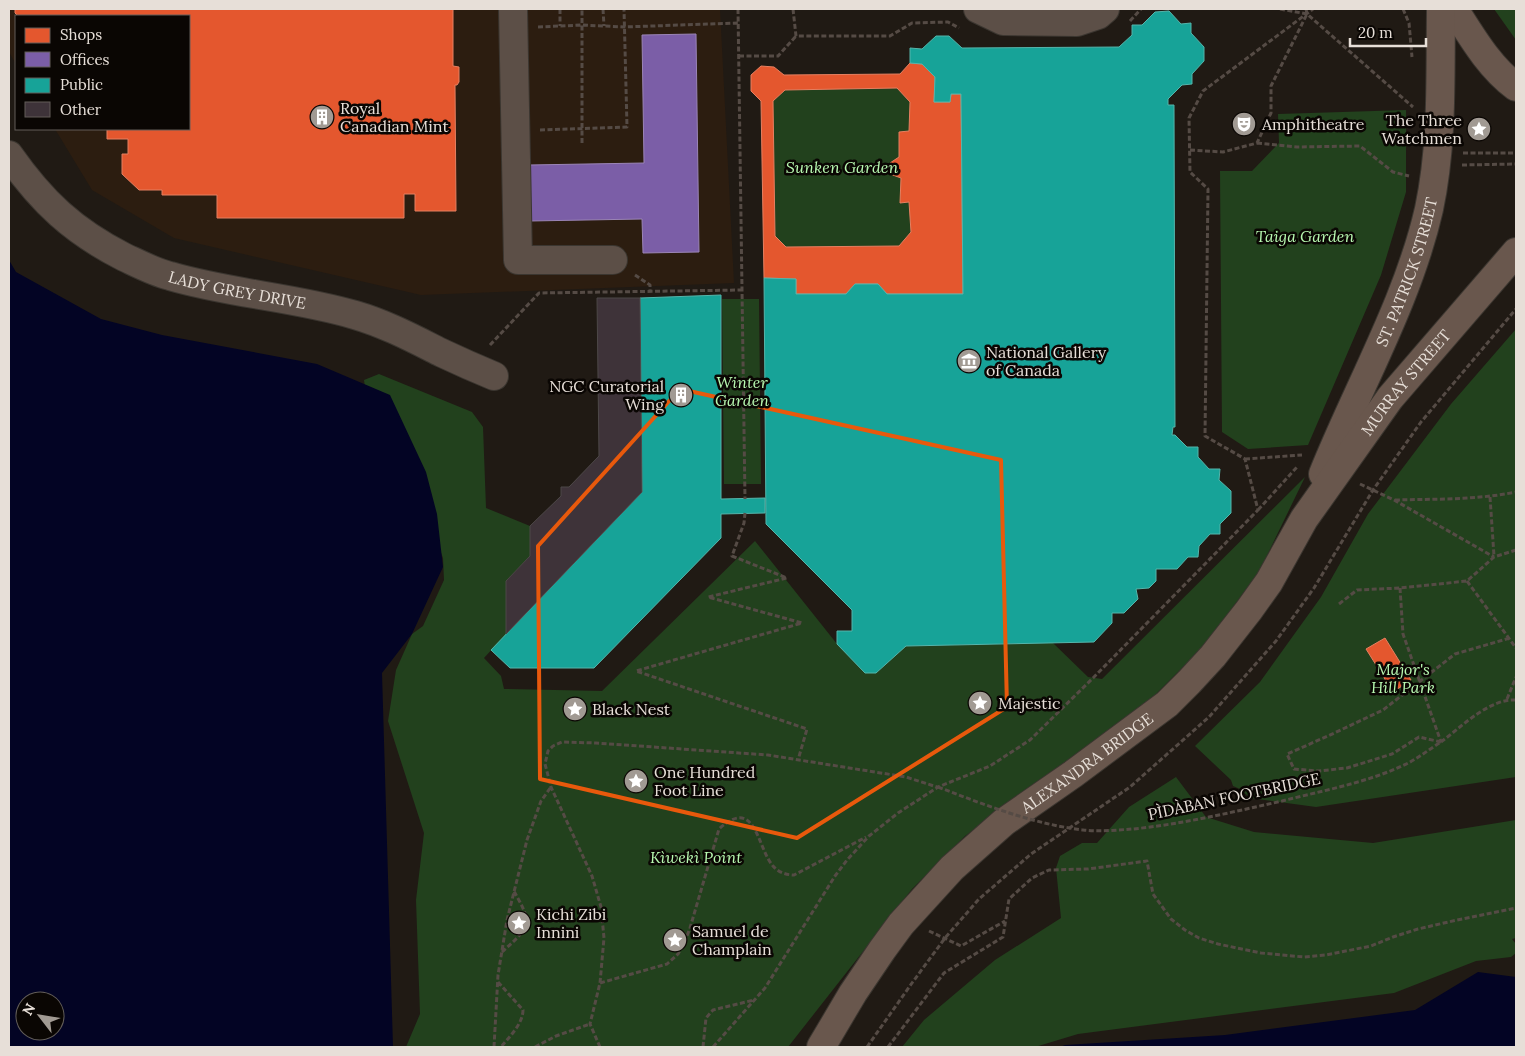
<svg xmlns="http://www.w3.org/2000/svg" width="1525" height="1056" font-family="Lora,serif">
	<rect width="100%" height="100%" fill="#201a14"/>
	<path fill="#2c1d10" d="M9,9H720L734,283L421,295L174,238L92,190L55,129H189V16H16V64L9,52Z"/>
	<path fill="#22411d" d="M1494,9H1516V40Z
		M897,88L910,102L911,232L899,246L786,247L775,236L773,101L785,90Z
		M1406,110V192L1381,275L1308,445L1248,449L1222,432L1220,171H1252L1279,143L1278,114Z
		M722,299H759L761,484H724Z
		M1516,329V777L1316,807L1250,798L1240,789L1233,786L1231,780L1195,746L1260,682L1321,597L1368,514L1451,404Z
		M379,374L472,412L483,427L486,508L530,526V556L506,581V634L484,658L501,676L504,689L602,691L755,541L837,644L865,673H876L906,646L1053,643L1088,677L1102,679L1305,477L1259,572L1203,647L1151,699L965,836L912,889L788,1047H406L420,1014L416,900L424,833L388,721L396,670L412,634L423,626L444,580L443,558L391,420L366,393L364,380Z
		M1176,777L1206,817L1254,832L1373,843L1516,820V938L1512,939L1516,944V953L1511,957L1476,961L1394,993L1078,1034L1035,1047H902L924,1020L995,960L1061,918L1056,868L1060,856L1082,843H1097L1129,807Z"/>
	<path fill="#030424" fill-rule="evenodd" d="M9,260L16,272L101,319L162,335L317,364L390,395L426,472L437,514L443,567L412,634L382,673L393,1047H9ZM25,1001H55V1031H25Z
		M1478,972L1516,977V1047H1060L1065,1045L1225,1035L1415,1010Z"/>
	<path fill="#e4572e" stroke="#e58061" fill-rule="evenodd" d="M15,9H453V66L459,67V82L457,85H455L456,211H415V194H404V218H217V195H162V190H139L122,174V154H128V139H107V129H189V16H18L15,13Z
		M910,63L922,64L935,77L934,102H950L951,94H961L963,294H887L878,284H855L846,294H796V279L764,278L761,101L751,91V75L761,66L774,67L784,75L900,74ZM897,88L910,102L909,131L899,132V157L890,163V174L901,178L900,203L909,202L911,232L899,246L786,247L775,236L773,101L785,90Z
		M1385,638L1411,680L1393,692L1366,649Z"/>
	<path fill="#7b5ea7" stroke="#9b85b6" d="M696,34L699,252L643,253L642,219L530,221L529,165L644,163L642,35Z"/>
	<path fill="#17a398" stroke="#55b5ab" d="M1169,11L1181,24L1191,23V33L1204,47V61L1192,74V84L1182,85L1168,99V105H1174L1175,427H1173L1172,435H1175L1187,447H1198V457L1209,469H1220L1219,480L1231,491V513L1220,524V534H1210L1199,546L1198,557H1188L1177,569H1156V581L1149,588L1136,589L1138,599L1124,613H1112V623L1094,642L906,646L876,673H865L837,644V631H852V610L766,524L764,278L796,279V294H846L855,284H878L887,294H963L961,94H951L950,102H934L935,77L922,64L910,63V48L922,49L936,36H949L962,48L1119,47L1132,35V25H1142L1155,12Z
		M721,295V499L765,498V513L721,514V538L594,668H510L491,650L642,492L640,298Z"/>
	<path fill="#3e3339" stroke="#4d4848" d="M597,298H640L642,492L506,634V581L530,556V526L561,496V487H569L599,456Z"/>
	<g fill="none" stroke-linecap="round" stroke-linejoin="round">
		<g stroke="#3b3630" stroke-width="30">
			<g id="minor">
				<path d="M513,9L518,260H613"/>
				<path d="M978,9L1003,21L1077,22L1098,15L1105,9"/>
				<path id="s1" d="M9,155C42,202 73,231 124,257C139,264 154,272 170,276C231,294 294,297 355,315C386,324 414,339 442,353C459,361 477,369 494,376"/>
			</g>
		</g>
		<g stroke="#3b3630" stroke-width="30">
			<g id="major">
				<path d="M1454,9C1472,37 1489,67 1516,87"/>
				<path id="s2" d="M1323,474C1358,387 1408,301 1429,209C1443,143 1440,76 1441,9"/>
				<path id="s3" d="M821,1047L853,993L882,950L901,924L952,868L1004,822L1073,774L1167,704L1189,682L1213,656L1249,610L1269,582L1304,519L1390,398L1516,252"/>
			</g>
		</g>
		<path stroke="#554b45" stroke-width="3" stroke-dasharray="5 2.5" stroke-linecap="butt" d="M560,9V26
			M603,9L604,26
			M738,9L745,499
			M793,9L796,36H890L912,23L948,22L959,28
			M1280,9L1307,14L1413,107
			M1403,9L1409,23L1412,57
			M1130,21L1141,9
			M538,27L582,25L624,27L738,23
			M739,56H778L796,36
			M540,130L627,127L624,9
			M582,143V9
			M1257,143L1297,147L1360,146L1393,172L1409,176
			M1190,150L1223,152L1257,143L1271,113V86L1307,14L1306,9
			M1463,153H1516
			M1462,165L1516,164
			M635,275L650,285V291
			M490,345L539,293L742,290
			M1245,459L1302,455
			M1360,484L1394,500L1494,557
			M1490,497L1494,556
			M1395,500C1435,499 1477,500 1516,492
			M1258,510L1297,467
			M745,513L744,523L732,556L787,578L708,597L802,623L636,671L807,729L798,760
			M1467,581L1516,648
			M1400,588L1403,634L1441,742
			M1339,604L1357,590L1400,588L1467,581L1494,557L1516,550
			M1507,699L1516,677
			M1441,742L1419,737L1392,754L1347,768L1318,771L1294,769L1287,754L1328,736L1383,710L1455,654L1510,638
			M1441,742C1461,727 1490,698 1516,700
			M929,931L961,946L1005,921
			M502,952C510,944 530,930 526,917C524,908 518,899 514,891
			M498,982L523,1010C523,1024 509,1037 501,1047
			M600,983L667,964L678,954L684,944L690,928L719,829C756,795 757,848 773,866C778,872 786,875 794,875L866,837
			M494,1047L498,975L507,920L527,840L541,801L551,787
			M535,1047L556,1036L590,1024
			M600,1047L590,1024L600,983L604,938L601,907L592,876L551,787L545,764L548,751L553,746L562,742L596,743L768,755L906,777L937,787
			M703,1047L706,1018L713,1010L754,1000
			M713,1047L765,988L835,876L847,860L869,836L898,813L938,787L990,766L1030,740L1093,678L1258,510L1245,459L1205,436L1208,189L1190,172L1189,118L1203,91L1313,9
			M867,1047L912,983L945,938L979,899L1031,854L1130,787L1209,717L1276,641L1314,588L1373,490L1421,422L1516,309
			M888,1047L944,973L1003,937L1009,899L1032,878L1049,870L1088,869L1147,861L1153,894L1171,919L1185,930L1199,938L1218,944L1261,953L1304,957L1326,955L1371,946L1393,937L1418,929L1457,920L1516,908"/>
		<use href="#minor" stroke="#5c4f47" stroke-width="28"/>
		<use href="#major" stroke="#69574d" stroke-width="28"/>
		<path stroke="#554b45" stroke-width="3" stroke-dasharray="5 2.5" stroke-linecap="butt" d="M938,787C985,805 1033,824 1083,830C1099,832 1117,830 1133,829C1183,824 1233,812 1282,801C1321,791 1365,783 1402,766C1416,760 1428,750 1441,742"/>
	</g>
	<path fill="none" stroke="#e8590c" stroke-width="4" stroke-linejoin="round" d="M680,389L1001,460L1007,707L797,838L540,779L538,546Z"/>
	<defs>
		<g id="building-disc" transform="scale(1.25)"><circle r="9.5" fill="#a19a93" stroke="#0a0603"/><path d="M-4-6H4V6H1V3H-1V6H-4ZM-2.5-4.3h1.7v1.8h-1.7ZM.8-4.3h1.7v1.8H.8ZM-2.5-1h1.7V.8h-1.7ZM.8-1h1.7V.8H.8Z" fill="#fff"/></g>
		<g id="theatre-disc" transform="scale(1.25)"><circle r="9.5" fill="#a19a93" stroke="#0a0603"/><path d="M-5-5.5Q0-4 5-5.5V0Q5 5 0 6Q-5 5-5 0ZM-3.3-2.5H-1v1.5H-3.3ZM1-2.5H3.3v1.5H1ZM-2.8 1Q0 5.5 2.8 1Z" fill="#fff"/></g>
		<g id="sight-disc" transform="scale(1.25)"><circle r="9.5" fill="#a19a93" stroke="#0a0603"/><path d="M0-6L1.8-2.2L6-1.7L2.9 1.2L3.7 5.4L0 3.3L-3.7 5.4L-2.9 1.2L-6-1.7L-1.8-2.2Z" fill="#fff"/></g>
		<g id="museum-disc" transform="scale(1.25)"><circle r="9.5" fill="#a19a93" stroke="#0a0603"/><path d="M0-6L6-3V-2H-6V-3ZM-5-1h2V3h-2ZM-1-1h2V3h-2ZM3-1h2V3H3ZM-6 4H6V6H-6Z" fill="#fff"/></g>
	</defs>
	<g fill-rule="evenodd">
		<use href="#building-disc" x="322" y="117"/>
		<use href="#theatre-disc" x="1244" y="124"/>
		<use href="#sight-disc" x="1479" y="129"/>
		<use href="#museum-disc" x="969" y="361"/>
		<use href="#building-disc" x="681" y="395"/>
		<use href="#sight-disc" x="980" y="703"/>
		<use href="#sight-disc" x="575" y="709"/>
		<use href="#sight-disc" x="636" y="781"/>
		<use href="#sight-disc" x="519" y="923"/>
		<use href="#sight-disc" x="675" y="940"/>
	</g>
	<g text-anchor="middle" stroke-width="5" stroke-linejoin="round" paint-order="stroke">
		<g font-size="16" fill="#e7dfd8" stroke="#0a0603" text-anchor="start">
			<text x="340" y="114">Royal<tspan x="340" dy="18">Canadian Mint</tspan></text>
			<text x="1462" y="126" text-anchor="end">The Three<tspan x="1462" dy="18">Watchmen</tspan></text>
			<text x="1262" y="130">Amphitheatre</text>
			<text x="986" y="358">National Gallery<tspan x="986" dy="18">of Canada</tspan></text>
			<text x="664" y="392" text-anchor="end">NGC Curatorial<tspan x="664" dy="18">Wing</tspan></text>
			<text x="998" y="709">Majestic</text>
			<text x="592" y="715">Black Nest</text>
			<text x="654" y="778">One Hundred<tspan x="654" dy="18">Foot Line</tspan></text>
			<text x="536" y="920">Kichi Zibi<tspan x="536" dy="18">Innini</tspan></text>
			<text x="692" y="937">Samuel de<tspan x="692" dy="18">Champlain</tspan></text>
		</g>
		<g font-size="16" font-style="italic" fill="#b8f9b1" stroke="#0a0603">
			<text x="842" y="173">Sunken Garden</text>
			<text x="1305" y="242">Taiga Garden</text>
			<text x="742" y="388">Winter<tspan x="742" dy="18">Garden</tspan></text>
			<text x="1403" y="675">Major's<tspan x="1403" dy="18">Hill Park</tspan></text>
			<text x="696" y="863">Kìwekì Point</text>
		</g>
		<g font-size="16" fill="#e7dfd8" stroke="#0a0603">
			<text dy="6" stroke="none"><textPath href="#s2" startOffset="219">ST. PATRICK STREET</textPath></text>
			<text dy="6" stroke="none"><textPath href="#s1" startOffset="274">LADY GREY DRIVE</textPath></text>
			<text dy="6" stroke="none"><textPath href="#s3" startOffset="895">MURRAY STREET</textPath></text>
			<text dy="6" stroke="none"><textPath href="#s3" startOffset="394">ALEXANDRA BRIDGE</textPath></text>
			<text transform="translate(1234 796) rotate(-12)" y="6">PÌDÀBAN FOOTBRIDGE</text>
		</g>
	</g>
	<rect width="1525" height="1056" fill="none" stroke="#e7dfd8" stroke-width="20"/>
	<rect x="15" y="15" width="175" height="115" fill="#0a0603" stroke="#625d58"/>
	<rect x="25" y="28" width="25" height="15" fill="#e4572e" stroke="#625d58"/>
	<text x="60" y="40" font-size="15" fill="#e7dfd8">Shops</text>
	<rect x="25" y="52" width="25" height="15" fill="#7b5ea7" stroke="#625d58"/>
	<text x="60" y="65" font-size="15" fill="#e7dfd8">Offices</text>
	<rect x="25" y="78" width="25" height="15" fill="#17a398" stroke="#625d58"/>
	<text x="60" y="90" font-size="15" fill="#e7dfd8">Public</text>
	<rect x="25" y="102" width="25" height="15" fill="#3e3339" stroke="#625d58"/>
	<text x="60" y="115" font-size="15" fill="#e7dfd8">Other</text>
	<g transform="translate(40 1016) rotate(301)"><circle r="24" fill="#0a0603" stroke="#625d58"/>
	<path d="M0-4L9 19L0 12L-9 19Z" fill="#a19a93"/>
	<text y="-8" font-size="14" font-weight="bold" text-anchor="middle" fill="#e7dfd8">N</text>
	</g>
	<path d="M1350 38v8h76v-8" fill="none" stroke="#e7dfd8" stroke-width="2.5"/>
	<text x="1358" y="38" font-size="15" fill="#e7dfd8" stroke="#0a0603" stroke-width="4" paint-order="stroke">20 m</text>
</svg>
